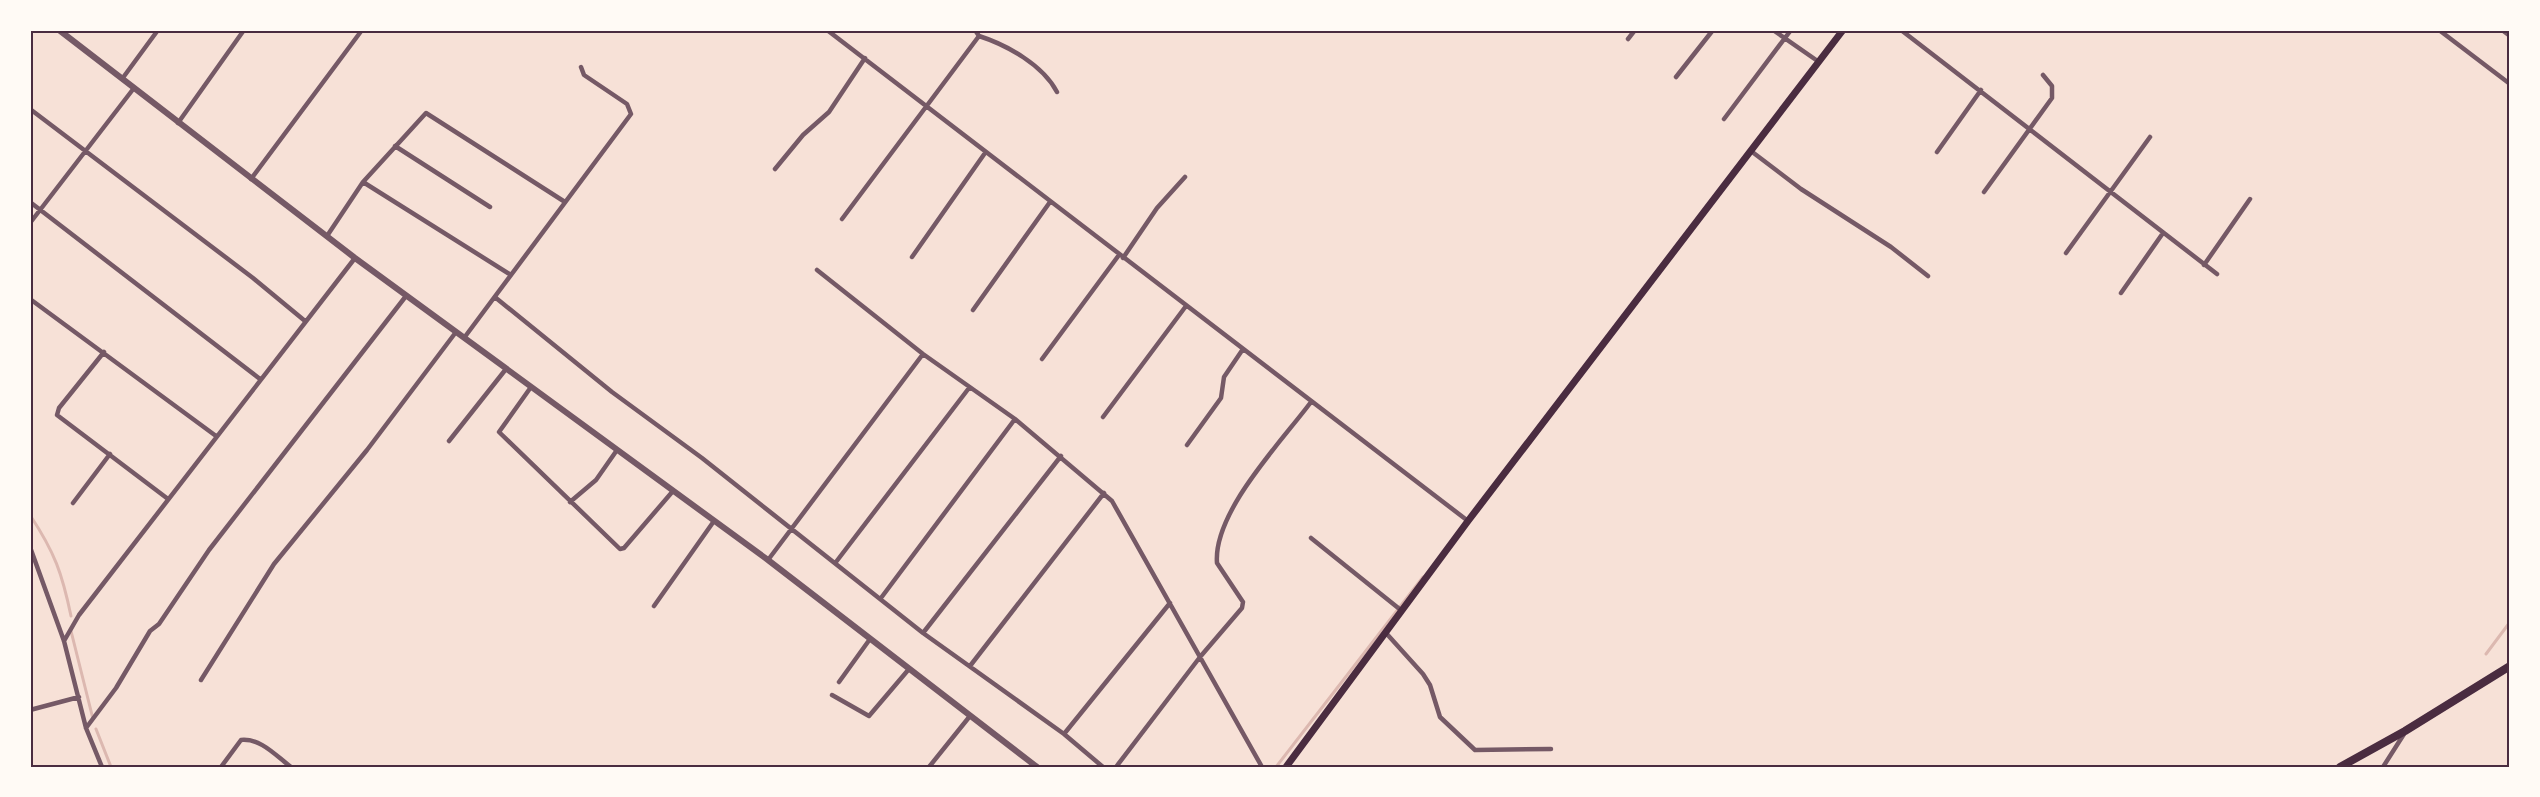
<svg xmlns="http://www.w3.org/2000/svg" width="2540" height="797" font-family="'Roboto Condensed',sans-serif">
	<rect width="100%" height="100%" fill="#f7e1d7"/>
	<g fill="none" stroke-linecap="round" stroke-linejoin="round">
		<path stroke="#dcb8b0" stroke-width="3" d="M30,515C55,553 62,573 71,616
			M71,631L93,719
			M2486,654L2510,622
			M96,729L111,767
			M1276,767L1423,577"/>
		<path stroke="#755966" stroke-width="4.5" d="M827,30L1468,521
			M1773,30L1819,62
			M1901,30L2217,274
			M2439,30L2510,84
			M2502,30L2510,36
			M979,36C1007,45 1043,65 1057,92
			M1628,39L1635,30
			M1676,77L1713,30
			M122,79L158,30
			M30,109L253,278L305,321
			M1724,119L1791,30
			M178,123L244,30
			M395,146L490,207
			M1751,151L1801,189L1891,247L1928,276
			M1937,152L1981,90
			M775,169L803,135L829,112L865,58
			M251,179L362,30
			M363,182L511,275
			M1984,192L2052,98V86L2043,75
			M30,202L260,379
			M842,219L979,36L975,30
			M30,223L134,88
			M327,236L363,182L426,113L565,202
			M2066,253L2150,137
			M912,257L985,153
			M1123,258L1157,208L1185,177
			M2204,265L2250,199
			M817,270L923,354L1015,419L1112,501L1262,767
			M2121,293L2163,233
			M496,298L612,392L702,458L923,633L1064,734L1103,767
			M30,299L216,436
			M973,310L1050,202
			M464,338L631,114L627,104L584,75L581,67
			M104,352L59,408L57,415L168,499
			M1042,359L1119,255
			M531,387L499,432L620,549L624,548L673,491
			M1103,417L1186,306
			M449,441L506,369
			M1187,445L1221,398L1224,377L1243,349
			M570,502L596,480L617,450
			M73,503L110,454
			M1311,538L1402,611
			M30,547L64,641L86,728L102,767
			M768,560L923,354
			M836,562L969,388
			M881,598L1015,419
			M654,606L714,521
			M923,633L1061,456
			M1386,633L1423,674L1430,685L1440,717L1475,750L1551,749
			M64,641L79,615L355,258
			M970,666L1104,493
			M201,680L274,564L367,450L456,332
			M839,682L870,639
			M832,695L869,716L909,669
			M30,710L79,697
			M86,728L116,688L150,631L159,624L209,550L406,296
			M1064,734L1170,603
			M221,767L241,740C261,738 276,756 291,767
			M929,767L970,716
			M1116,767L1200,657L1242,608L1243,602L1217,563C1213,512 1282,441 1311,402
			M2383,767L2404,734"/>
		<path stroke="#755966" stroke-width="6" d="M59,30L355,258L768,560L1037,767"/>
		<path stroke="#4a2c40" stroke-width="7" d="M1286,767L1468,521L1843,30"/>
		<path stroke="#4a2c40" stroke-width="8" d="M2340,767L2405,731L2510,666"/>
	</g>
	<rect width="2540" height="797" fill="none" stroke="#fffaf5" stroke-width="63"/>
	<rect x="32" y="32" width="2476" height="734" fill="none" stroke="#4a2c40" stroke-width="2"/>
</svg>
